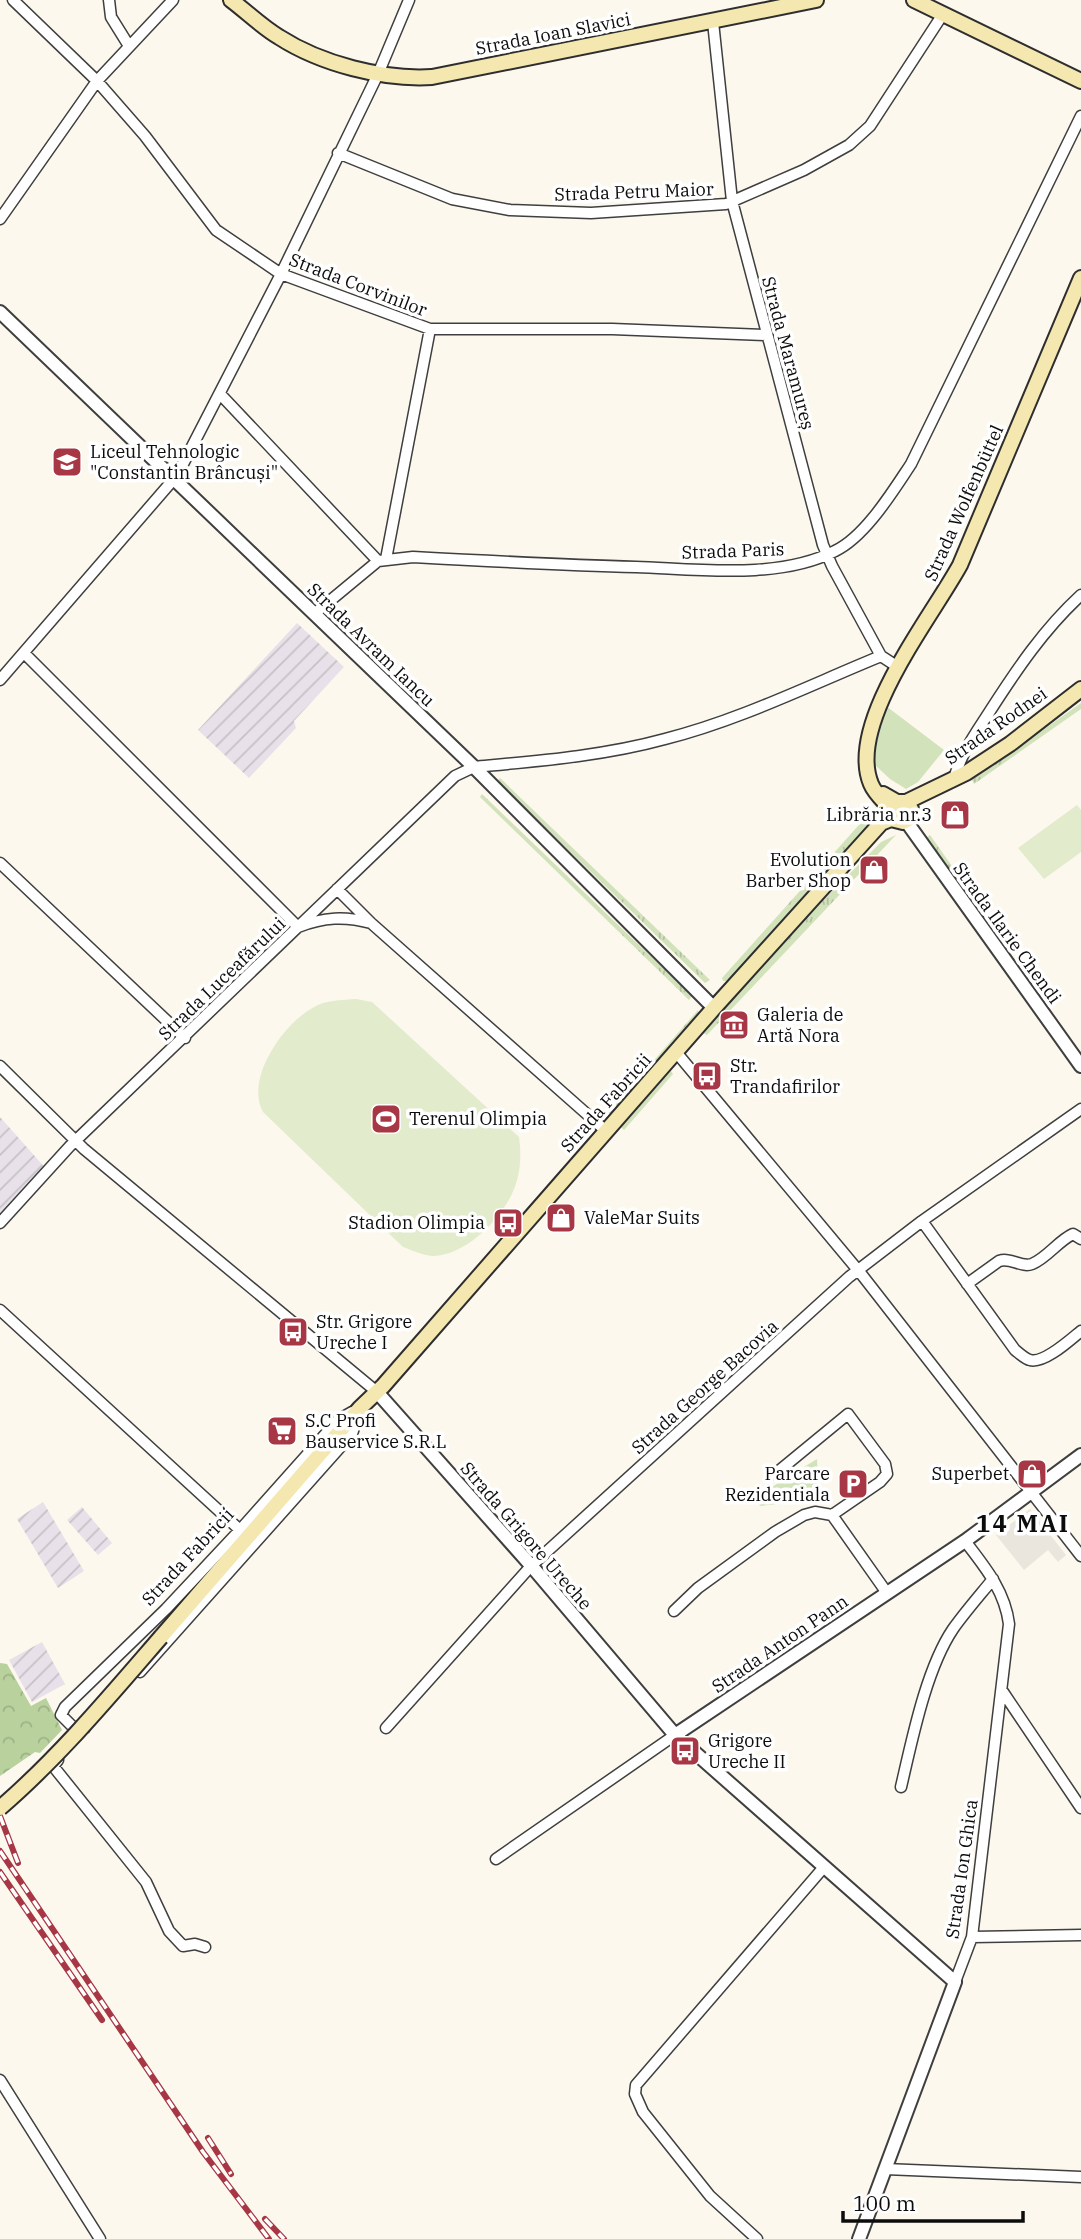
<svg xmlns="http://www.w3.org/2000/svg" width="1081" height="2239" font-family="'IBM Plex Serif',serif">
	<defs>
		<pattern id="industrial-furrows" width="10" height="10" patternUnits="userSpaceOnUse" patternTransform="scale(1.75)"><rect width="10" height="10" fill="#e8e1e9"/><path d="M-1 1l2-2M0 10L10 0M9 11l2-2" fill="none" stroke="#c6c0c7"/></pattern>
		<pattern id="grass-tufts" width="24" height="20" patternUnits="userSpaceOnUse" patternTransform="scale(1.75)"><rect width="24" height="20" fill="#d2e2bb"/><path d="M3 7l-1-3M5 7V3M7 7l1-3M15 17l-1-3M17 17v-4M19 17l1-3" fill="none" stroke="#b3c1a0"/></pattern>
		<pattern id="forest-crowns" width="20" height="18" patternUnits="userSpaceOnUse" patternTransform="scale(1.75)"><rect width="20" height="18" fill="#b8d19d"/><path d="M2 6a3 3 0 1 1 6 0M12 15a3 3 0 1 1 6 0" fill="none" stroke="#9db286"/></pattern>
	</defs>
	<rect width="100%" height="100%" fill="#fcf8ed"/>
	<path fill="url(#industrial-furrows)" d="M297,623L344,667L294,721L296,728L249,778L198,730Z
		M0,1117L48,1171L0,1223Z
		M43,1502L84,1571L58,1588L17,1519Z
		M82,1507L112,1543L98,1555L67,1520Z
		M42,1642L65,1684L32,1702L9,1660Z"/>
	<path fill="url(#grass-tufts)" d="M1081,703V709L974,784L972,780Z
		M500,778L710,980L705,983L503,786L497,781Z
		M482,794L692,996L689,1000L480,797Z
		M875,807C881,815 874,821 869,828L727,981H723L722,978Z
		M896,835L707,1035L703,1033L780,944L881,842Z
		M930,835L966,886L961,890L926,838Z
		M698,1010L699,1015L616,1113H608Z
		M671,1071L673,1074L624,1130L621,1127Z"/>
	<path fill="url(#forest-crowns)" d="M0,1663L7,1664L31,1706L46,1698L62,1730L40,1753L35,1752L0,1776Z"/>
	<path fill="#d2e2bb" d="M886,706L944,750L918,782L906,789L890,779L875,765V732Z
		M817,1459L819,1499L760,1506L756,1497Z"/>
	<path fill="#e2ebcc" d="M1077,805L1081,810V852L1044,879L1018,848Z
		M356,999L372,1002L519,1137C521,1151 521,1167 517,1180C509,1213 468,1255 434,1256C424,1256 412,1250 403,1247L263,1112C244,1078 286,1019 318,1005C330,1000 343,1000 356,999Z"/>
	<path fill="#ebe6dd" d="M1030,1509L1066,1555L1058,1562L1048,1550L1024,1570L996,1535Z"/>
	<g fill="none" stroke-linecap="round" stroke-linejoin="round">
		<g stroke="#3f3f3f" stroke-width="13">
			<path id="minor" d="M13,0L97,81L145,136L216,230L281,274L430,329H612L766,335
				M109,0L111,17L129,46
				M713,22L732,201L823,545L832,566L881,656L898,667
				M338,153L452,199L510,210L591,213L726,204L804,170L849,145L870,126L943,14
				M0,219L97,81L173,0
				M221,395L378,561
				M386,559L430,329
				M314,614L378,561L413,557C487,561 561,565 636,567C697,569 779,580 835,551C865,537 893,491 911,464L1081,116
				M24,653L298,927C324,917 345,916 371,923
				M0,680L173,480L183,464L281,274L378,74L409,0
				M954,779C961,753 976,733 990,711C1017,669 1044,629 1081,595
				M0,863L185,1038
				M337,889L371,923L606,1131
				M676,1052L862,1275L1081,1556
				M0,1066L84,1149L377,1392
				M922,1221L1015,1350C1019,1353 1025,1359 1030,1360C1044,1364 1070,1340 1081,1331
				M0,1223L70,1146L455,776L474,767C538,761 603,756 665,739C740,720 810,685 881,656
				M967,1284L999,1261C1011,1257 1021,1268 1032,1264C1047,1258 1058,1241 1073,1234L1081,1239
				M0,1310L240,1530
				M775,1474L848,1414L885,1464L887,1474L880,1482L832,1515
				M674,1611L698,1588L775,1532L804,1515L815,1512L832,1515L887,1593
				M140,1672L352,1434L359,1412
				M1003,1692L1081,1808
				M85,1728H74L61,1715L65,1707L166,1609L240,1530L338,1420L352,1412
				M386,1728L531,1566L849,1277L922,1221L1081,1109
				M58,1760L53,1766L146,1882L169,1931L183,1946L195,1944L205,1947
				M901,1787C912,1740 926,1669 953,1629C965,1612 980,1595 993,1579
				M496,1859L675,1735
				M972,1937L1081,1935
				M955,1982L972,1937L1009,1624C1005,1591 985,1567 965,1541
				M0,2080L100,2239
				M885,2169L1081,2177
				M757,2239L710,2196L643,2112L635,2094L636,2085L824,1867"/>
		</g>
		<g stroke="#3f3f3f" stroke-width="16">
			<path id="tertiary" d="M0,312L474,767L714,1008
				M906,821L1081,1066
				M377,1392L535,1570L675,1735L955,1982L859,2239
				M675,1735L965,1541L1081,1455"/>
		</g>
		<g stroke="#2e2e2e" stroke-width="18">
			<path id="secondary" d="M231,0C247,12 262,27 279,37C321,64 383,80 432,77L816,0
				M914,0L1081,81
				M883,794L897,802H906L966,773L1010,744L1081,689
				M891,809C884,801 875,794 871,784C846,724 931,618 960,565L1081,278
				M881,823L891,819L903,822L909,819L911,809L906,802
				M161,1637L360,1408L383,1386L714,1008L891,812"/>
		</g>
		<use href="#minor" stroke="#fff" stroke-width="10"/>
		<use href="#tertiary" stroke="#fff" stroke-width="12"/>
		<use href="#secondary" stroke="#f4e7b0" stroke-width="14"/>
		<g stroke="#a83745" stroke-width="6">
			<path id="rail" d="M0,1816L18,1863
				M0,1851L203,2152L269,2239
				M0,1872L102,2020
				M208,2138L231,2174
				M265,2219L284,2239"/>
		</g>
		<use href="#rail" stroke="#fff" stroke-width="3.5" stroke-dasharray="10" stroke-linecap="butt"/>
		<g stroke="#2e2e2e" stroke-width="18" stroke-linecap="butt">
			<path id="secondary-bridge" d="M0,1808C59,1757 110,1696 161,1637"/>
		</g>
		<use href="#secondary-bridge" stroke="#f4e7b0" stroke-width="14"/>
	</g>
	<defs>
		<g id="school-square" transform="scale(1.575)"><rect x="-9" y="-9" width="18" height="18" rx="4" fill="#a83745" stroke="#fff"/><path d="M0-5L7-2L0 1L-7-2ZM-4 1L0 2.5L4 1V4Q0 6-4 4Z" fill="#fff"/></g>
		<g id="shop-square" transform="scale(1.575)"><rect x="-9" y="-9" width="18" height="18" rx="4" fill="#a83745" stroke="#fff"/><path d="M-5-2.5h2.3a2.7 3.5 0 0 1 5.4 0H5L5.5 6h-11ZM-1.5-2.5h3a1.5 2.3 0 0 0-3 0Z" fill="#fff"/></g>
		<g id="museum-square" transform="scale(1.575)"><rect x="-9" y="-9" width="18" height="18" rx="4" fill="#a83745" stroke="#fff"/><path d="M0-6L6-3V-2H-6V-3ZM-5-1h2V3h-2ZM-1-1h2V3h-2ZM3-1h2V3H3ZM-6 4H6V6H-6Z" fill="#fff"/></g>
		<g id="bus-square" transform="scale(1.575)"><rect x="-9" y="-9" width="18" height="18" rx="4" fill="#a83745" stroke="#fff"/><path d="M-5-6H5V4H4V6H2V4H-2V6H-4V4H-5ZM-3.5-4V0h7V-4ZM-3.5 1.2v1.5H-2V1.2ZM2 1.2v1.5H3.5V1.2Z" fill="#fff"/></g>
		<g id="stadium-square" transform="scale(1.575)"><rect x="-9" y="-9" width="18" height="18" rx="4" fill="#a83745" stroke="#fff"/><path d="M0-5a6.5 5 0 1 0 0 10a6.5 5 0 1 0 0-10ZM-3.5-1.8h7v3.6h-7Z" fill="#fff"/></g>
		<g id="supermarket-square" transform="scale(1.575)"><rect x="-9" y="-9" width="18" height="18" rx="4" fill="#a83745" stroke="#fff"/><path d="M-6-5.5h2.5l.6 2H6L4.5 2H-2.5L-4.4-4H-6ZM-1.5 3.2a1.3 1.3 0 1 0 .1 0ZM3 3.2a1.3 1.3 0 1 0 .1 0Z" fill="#fff"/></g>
		<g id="parking-square" transform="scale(1.575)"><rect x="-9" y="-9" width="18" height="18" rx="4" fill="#a83745" stroke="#fff"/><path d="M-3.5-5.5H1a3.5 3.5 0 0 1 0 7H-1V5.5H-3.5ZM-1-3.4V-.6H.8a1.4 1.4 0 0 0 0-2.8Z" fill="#fff"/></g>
	</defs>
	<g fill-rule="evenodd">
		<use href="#school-square" x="67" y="462"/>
		<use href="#shop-square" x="955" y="815"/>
		<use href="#shop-square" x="874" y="870"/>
		<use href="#museum-square" x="734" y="1025"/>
		<use href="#bus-square" x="707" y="1076"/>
		<use href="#stadium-square" x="386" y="1119"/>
		<use href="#shop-square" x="561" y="1218"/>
		<use href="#bus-square" x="508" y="1223"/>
		<use href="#bus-square" x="293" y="1332"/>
		<use href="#supermarket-square" x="282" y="1431"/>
		<use href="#shop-square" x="1032" y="1474"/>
		<use href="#parking-square" x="853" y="1484"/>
		<use href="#bus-square" x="685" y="1751"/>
	</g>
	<g text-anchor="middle" stroke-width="7" stroke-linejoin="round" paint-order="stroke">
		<g font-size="18" fill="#0c0c0c" stroke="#fff">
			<text transform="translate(553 34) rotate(-11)" y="6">Strada Ioan Slavici</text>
			<text transform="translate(634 192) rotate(-2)" y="6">Strada Petru Maior</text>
			<text transform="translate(358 285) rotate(21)" y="6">Strada Corvinilor</text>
			<text transform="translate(788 353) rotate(75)" y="6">Strada Maramureș</text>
			<text transform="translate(964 503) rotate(-66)" y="6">Strada Wolfenbüttel</text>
			<text transform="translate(733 551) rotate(-2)" y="6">Strada Paris</text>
			<text transform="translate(371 645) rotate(44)" y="6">Strada Avram Iancu</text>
			<text transform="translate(996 726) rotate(-35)" y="6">Strada Rodnei</text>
			<text transform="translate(1007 933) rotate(54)" y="6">Strada Ilarie Chendi</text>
			<text transform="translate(222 979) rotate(-44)" y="6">Strada Luceafărului</text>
			<text transform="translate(606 1103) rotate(-48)" y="6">Strada Fabricii</text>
			<text transform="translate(705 1387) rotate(-42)" y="6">Strada George Bacovia</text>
			<text transform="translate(526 1536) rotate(49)" y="6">Strada Grigore Ureche</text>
			<text transform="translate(188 1557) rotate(-47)" y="6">Strada Fabricii</text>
			<text transform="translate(780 1644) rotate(-34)" y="6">Strada Anton Pann</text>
			<text transform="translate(962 1869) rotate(-82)" y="6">Strada Ion Ghica</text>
		</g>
		<g font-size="18" fill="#0c0c0c" stroke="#fff" text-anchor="start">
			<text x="90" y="458">Liceul Tehnologic<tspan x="90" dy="21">"Constantin Brâncuși"</tspan></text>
			<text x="932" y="821" text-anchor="end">Librăria nr.3</text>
			<text x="851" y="866" text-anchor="end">Evolution<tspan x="851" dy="21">Barber Shop</tspan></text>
			<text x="757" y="1021">Galeria de<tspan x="757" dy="21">Artă Nora</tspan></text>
			<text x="730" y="1072">Str.<tspan x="730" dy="21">Trandafirilor</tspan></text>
			<text x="409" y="1125">Terenul Olimpia</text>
			<text x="584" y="1224">ValeMar Suits</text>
			<text x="485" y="1229" text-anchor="end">Stadion Olimpia</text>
			<text x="316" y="1328">Str. Grigore<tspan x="316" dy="21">Ureche I</tspan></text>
			<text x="305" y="1427">S.C Profi<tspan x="305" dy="21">Bauservice S.R.L</tspan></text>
			<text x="830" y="1480" text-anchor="end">Parcare<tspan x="830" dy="21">Rezidentiala</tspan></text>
			<text x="1009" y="1480" text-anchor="end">Superbet</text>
			<text x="708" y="1747">Grigore<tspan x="708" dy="21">Ureche II</tspan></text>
		</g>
		<g font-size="24" font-weight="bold" letter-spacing="2" fill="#0c0c0c" stroke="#fff">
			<text x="1023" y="1532">14 MAI</text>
		</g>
	</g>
	<path d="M843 2211v10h180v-10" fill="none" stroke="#0c0c0c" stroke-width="3.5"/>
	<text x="853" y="2211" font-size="21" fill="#0c0c0c" stroke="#ffffff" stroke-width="5" paint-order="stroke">100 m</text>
</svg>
